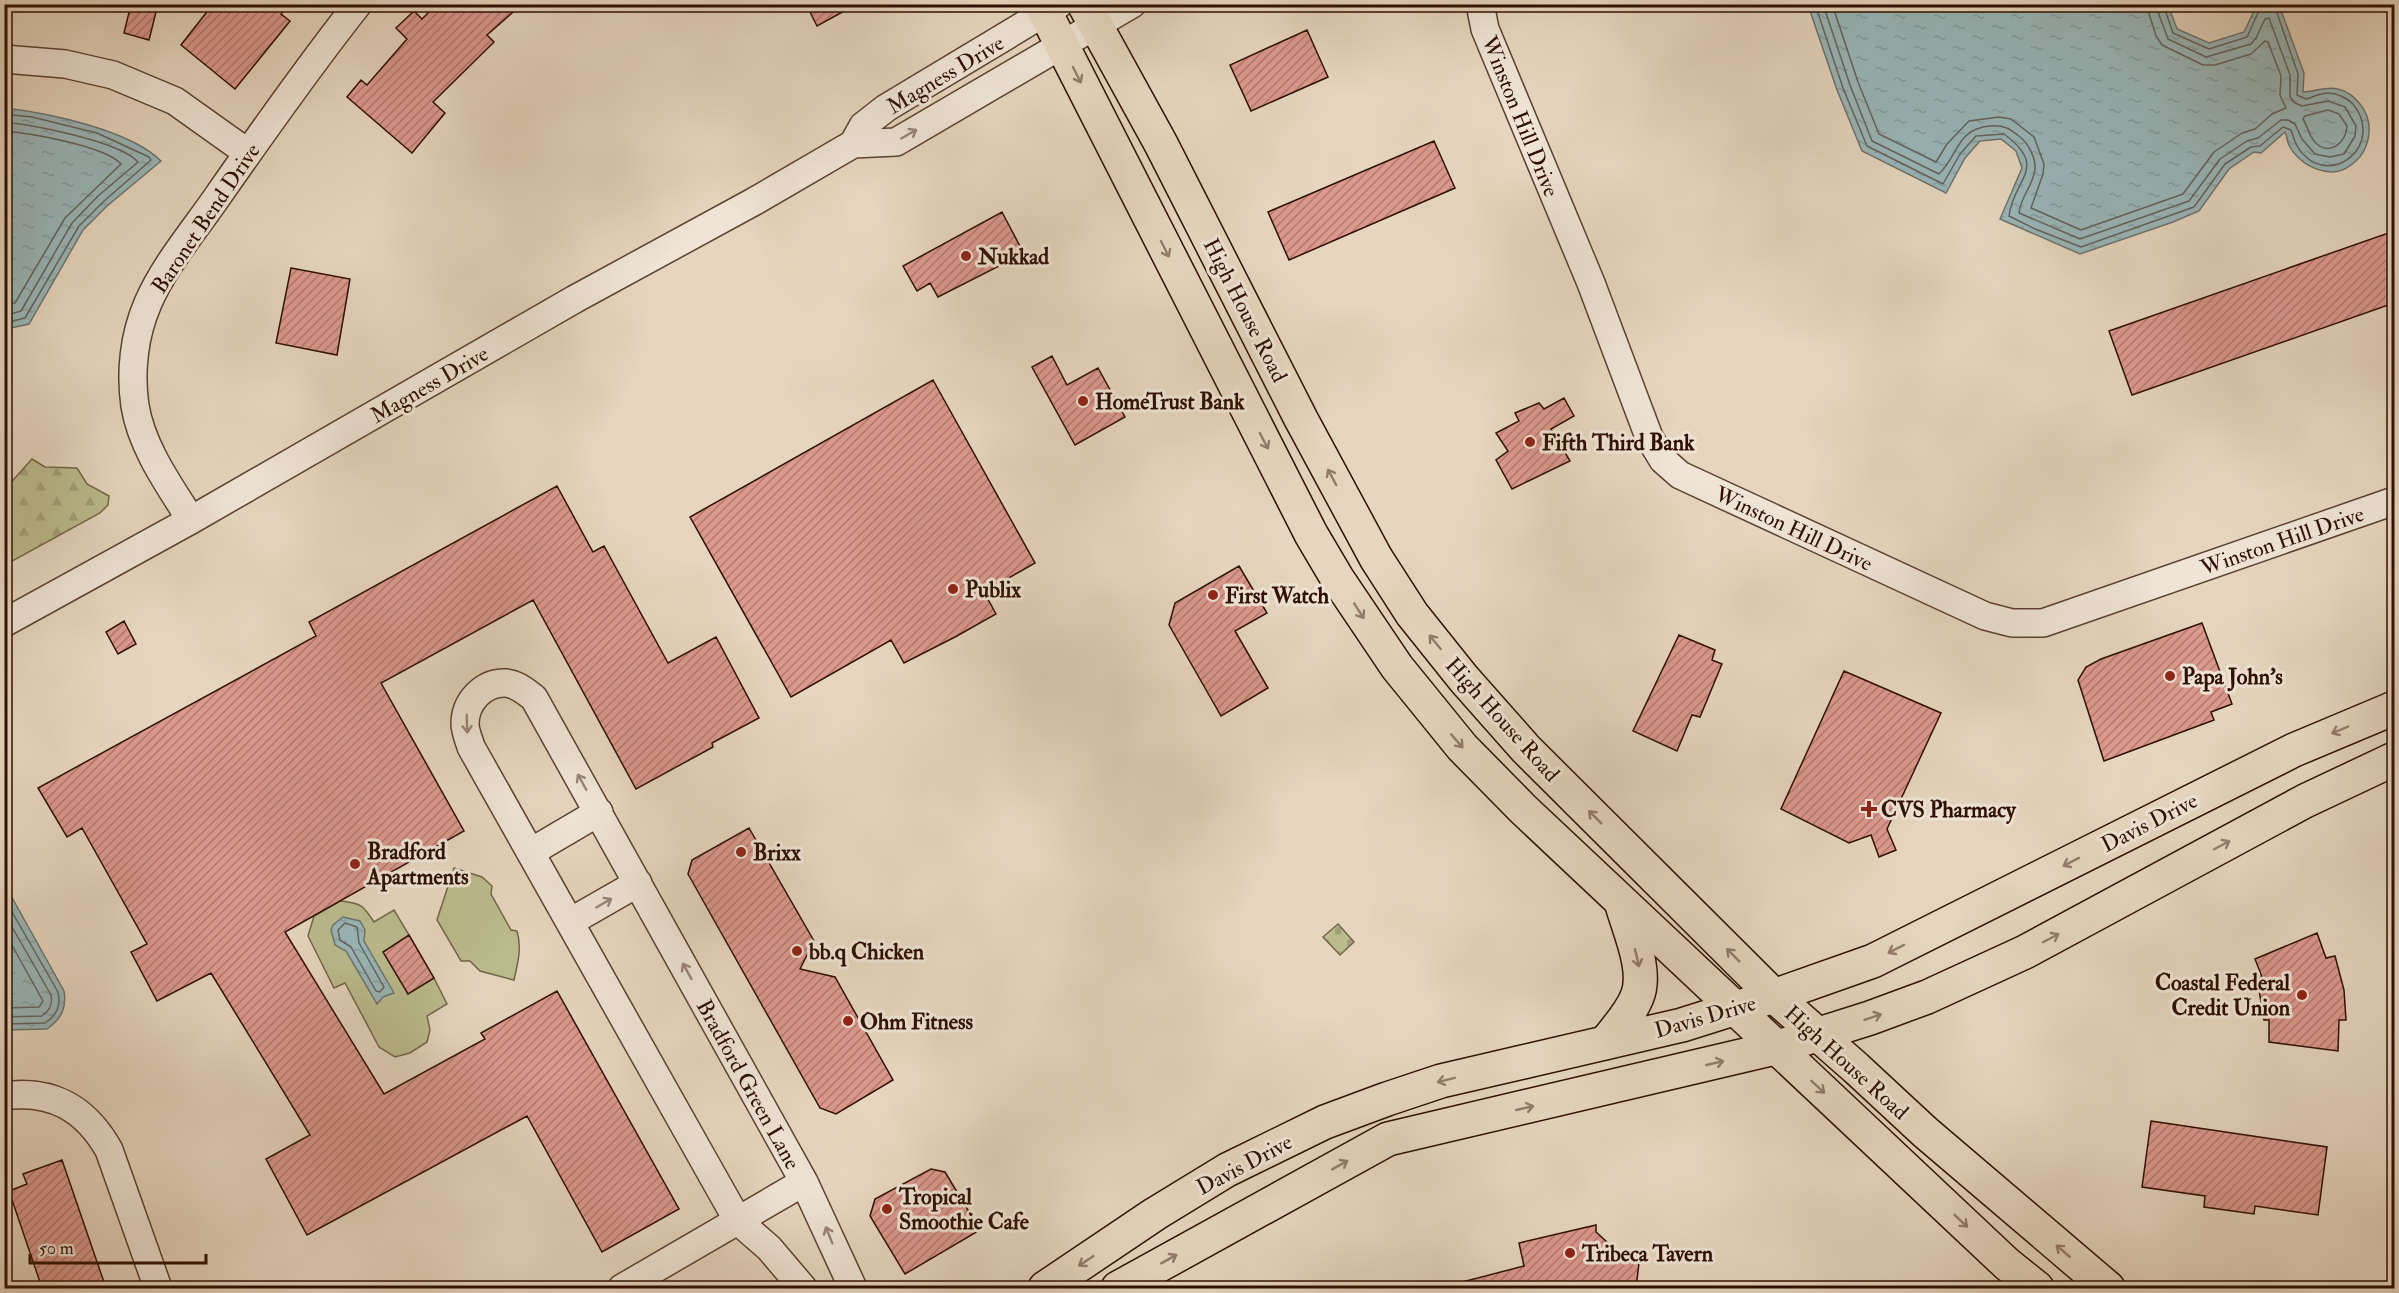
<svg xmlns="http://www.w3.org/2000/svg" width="2399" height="1293" font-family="'IM FELL Double Pica',serif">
	<defs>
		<pattern id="forest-firs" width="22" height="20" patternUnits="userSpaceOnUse" patternTransform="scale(1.5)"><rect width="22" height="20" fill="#bbbc8e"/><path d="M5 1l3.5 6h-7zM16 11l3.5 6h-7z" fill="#a1a079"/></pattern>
		<pattern id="cemetery-stones" width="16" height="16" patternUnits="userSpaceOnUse" patternTransform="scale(1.5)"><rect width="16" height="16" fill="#bbbc8e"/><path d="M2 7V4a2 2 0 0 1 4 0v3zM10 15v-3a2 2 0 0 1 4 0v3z" fill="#a1a079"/></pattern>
		<pattern id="water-ripples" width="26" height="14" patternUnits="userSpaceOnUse" patternTransform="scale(1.5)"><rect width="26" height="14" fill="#99b7ba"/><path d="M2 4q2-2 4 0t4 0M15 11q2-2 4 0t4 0" fill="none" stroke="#849c9e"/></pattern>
		<pattern id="building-hatch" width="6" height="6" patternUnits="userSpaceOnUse" patternTransform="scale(1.5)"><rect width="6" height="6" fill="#db988d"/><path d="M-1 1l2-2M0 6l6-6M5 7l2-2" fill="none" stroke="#b27a71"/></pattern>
	</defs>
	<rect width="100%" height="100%" fill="#e6d6bf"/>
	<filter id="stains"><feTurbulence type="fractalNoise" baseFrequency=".00333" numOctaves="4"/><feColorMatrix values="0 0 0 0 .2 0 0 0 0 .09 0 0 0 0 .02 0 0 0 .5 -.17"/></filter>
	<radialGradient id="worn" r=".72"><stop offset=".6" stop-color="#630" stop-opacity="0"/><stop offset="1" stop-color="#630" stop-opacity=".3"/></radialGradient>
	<path fill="#bbbc8e" stroke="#746648" stroke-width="1.5" d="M454,868L482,877L492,886L491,894L511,930L517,931C522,948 518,962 514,980L480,971L470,961H461L437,920Z
		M340,901C361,903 363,905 374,922L394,910L409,935L384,952L408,994L434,978L447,1004L427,1016L430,1030L427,1042L410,1053L395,1057L379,1047L345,983L334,988L308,936L314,916Z"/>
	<path fill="url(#forest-firs)" stroke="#746648" stroke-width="1.5" d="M32,459L45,467L77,468L87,484L109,496L108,505L100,513L5,565V489Z"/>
	<path fill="url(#cemetery-stones)" stroke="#746648" stroke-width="1.5" d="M1338,924L1354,942L1340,955L1323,937Z"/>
	<path fill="url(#water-ripples)" stroke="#6e7470" stroke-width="1.5" d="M1808,5H2168L2177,29L2209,43L2244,32L2257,5H2279L2304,73L2303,92C2315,92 2325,86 2338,89C2348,91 2354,97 2360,104C2375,122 2371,151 2351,165C2331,181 2299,166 2289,145C2287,141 2287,136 2285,132L2261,153L2254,152L2229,169L2199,211L2173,222L2080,254L2000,219L2022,168L2016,151L2001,139L1980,141L1965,158L1946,193L1862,151L1837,90Z
		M5,108C48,113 130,130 161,161L107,206L83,230L29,324L6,329Z
		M5,885L64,991C67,1008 61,1019 47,1029L5,1030Z
		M343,917L360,921L365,930L364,941L394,993L383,997L377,1004L346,951L335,945L331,930L333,925Z"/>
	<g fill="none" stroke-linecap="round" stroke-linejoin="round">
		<path stroke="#64635e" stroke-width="1.5" d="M1815,4L1843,88L1867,146L1943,184L1960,154L1976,136L2004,134C2050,168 2013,179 2009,216L2035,229L2081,247L2194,207L2225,164L2251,147L2260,146L2283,127L2291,130C2294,139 2296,147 2303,154C2333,187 2385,144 2353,104C2347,98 2337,93 2328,93C2321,93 2313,97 2306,99L2297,95L2298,74L2274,4
			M1823,4L1850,85L1872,141L1939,174C1959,155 1956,129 1990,126C2004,125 2009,128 2020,137C2028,143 2036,158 2035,169C2034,184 2020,198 2019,213L2080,239L2189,201L2220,159L2247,141L2258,138L2281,120H2288L2295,124L2302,139L2315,154L2330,157L2344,154L2355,136L2356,126L2345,107L2328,101L2302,106L2295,103L2290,97V75L2269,18L2265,19L2256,38L2251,44L2206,57L2168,39L2155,4
			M1832,4L1858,82L1879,134L1936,162L1947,144L1969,121L1999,117L2011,119L2034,137L2044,164L2043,174L2031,208L2081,230L2183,194L2214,152L2242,133L2255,129L2272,114L2286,108L2280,95L2281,76L2268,42L2265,41L2251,54L2215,65H2203L2162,45L2156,36L2146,4
			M2163,4L2173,33L2209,49L2247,37L2262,4
			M2328,110L2339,114L2347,126C2346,141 2332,156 2317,144C2309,138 2308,127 2303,119L2305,116Z
			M4,114L32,117L97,133L149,157L151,160L103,202L79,226L25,318L4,323
			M4,122C33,125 119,141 138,162L98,196L72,223L21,311L4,316
			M4,131C30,133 105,146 121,164L65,218L15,303L4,306
			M4,898L58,992C61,1006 57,1015 45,1023L4,1024
			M4,913L51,995C53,1004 50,1010 42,1016L4,1017
			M345,923L357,927L359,943L384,987L380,992L376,991L351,947L340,940L338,930Z
			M4,931L43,1001L39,1007L4,1008"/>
	</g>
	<path fill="url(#building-hatch)" stroke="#2e0f02" stroke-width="1.5" d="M131,4H158L149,40L124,33Z
		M213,4H289L281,14L290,21L235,89L181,45Z
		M437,4H522L487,35L494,42L433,102L445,113L412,153L347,97L361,80L367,85L407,39L396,28L414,11L422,19Z
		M806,4H857L817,26Z
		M1307,30L1328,77L1251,111L1230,65Z
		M1434,141L1455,188L1289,260L1268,212Z
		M1002,212L1022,250L999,262L1001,265L938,297L930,283L917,291L903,266Z
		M2394,231V303L2132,395L2109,331Z
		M291,268L350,279L337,355L276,343Z
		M1052,356L1067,385L1098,368L1125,417L1075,445L1032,367Z
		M933,380L1035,563L984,592L996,614L955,637L904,663L891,640L791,697L690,517Z
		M1564,398L1574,416L1551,429L1570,461L1512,489L1496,460L1508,451L1496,433L1519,421L1515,413L1539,403L1544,409Z
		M557,486L593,552L604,546L668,663L716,637L759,718L712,743L713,747L636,789L533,600L381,683L464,831L285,932L384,1094L485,1039L481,1033L557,991L679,1209L602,1252L527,1116L307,1235L266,1159L310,1135L211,973L157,1001L131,952L147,944L82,828L67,837L38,788L316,636L309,622Z
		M1239,566L1267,613L1235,631L1268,688L1221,716L1169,625L1175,603Z
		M124,621L136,644L118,654L106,632Z
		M2202,623L2232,704L2211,712L2214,720L2104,761L2078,680L2086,667L2101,659Z
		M1679,635L1715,650L1712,660L1722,664L1700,717L1692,715L1677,751L1633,731Z
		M1844,671L1941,713L1887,829L1896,850L1879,857L1871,835L1849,843L1781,809Z
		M749,828L814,941L800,969L835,977L893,1080L836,1114L820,1108L688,874L692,860Z
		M2317,933L2326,958L2335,956L2344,990L2346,1020H2339L2338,1051L2269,1042V1020H2264L2257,978L2262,977L2255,959Z
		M409,935L434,978L408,994L383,952Z
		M2151,1121L2327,1147L2318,1215L2255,1206L2254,1214L2204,1207L2205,1196L2142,1187Z
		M62,1160L106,1288H42L9,1191L27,1184L23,1174Z
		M931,1169L945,1172L980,1230L905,1274L870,1216L875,1199Z
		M1596,1225V1232L1629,1262L1639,1263L1636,1288H1463L1462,1282L1524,1266L1519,1243Z"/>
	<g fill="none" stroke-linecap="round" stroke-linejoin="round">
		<g stroke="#5c4131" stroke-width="30">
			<path id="minor" d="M1480,4L1485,29L1591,283L1649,437L1663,460L1680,475L1985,616L2012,623H2043L2394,501
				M4,59L65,64L113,75L175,101L248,153
				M853,144L863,126L886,108L1059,4
				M191,520C169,485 142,448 135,406C130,372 134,335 148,303C164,266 192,233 215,200C261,134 308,67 358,4
				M4,623L191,520L575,299L755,201L853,144L896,142L1132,4
				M531,852L599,812
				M570,922L638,883
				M4,1096C52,1089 86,1109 109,1150L158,1288
				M622,1288L804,1182
				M803,1288L769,1248L738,1221L471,747C469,740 465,731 465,724C465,702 483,682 506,683C517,684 526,692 534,698L804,1182L853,1288"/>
		</g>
		<g stroke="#2e0f02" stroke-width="36">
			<path id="primary" d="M1041,4L1311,534L1337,578L1397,667L1462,747L1523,809L2007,1264L2037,1288
				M1084,4L1161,144L1301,419L1376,558L1412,614L1464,679L1526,749L1774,996L1856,1068L1925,1132L2108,1288
				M1605,1043C1617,1028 1630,1014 1637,997C1648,971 1629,930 1622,905
				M1045,1288L1155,1214L1227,1170L1325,1122L1387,1099L1441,1081L1682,1025L1774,996L1873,961L2294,750L2394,708
				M1118,1288L1388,1139L1775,1048L1870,1018L1927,997L2025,952L2305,801L2394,759"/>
		</g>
		<use href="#minor" stroke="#efe4d5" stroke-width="27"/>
		<use href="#primary" stroke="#e6d6bf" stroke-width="33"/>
	</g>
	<defs><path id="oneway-shaft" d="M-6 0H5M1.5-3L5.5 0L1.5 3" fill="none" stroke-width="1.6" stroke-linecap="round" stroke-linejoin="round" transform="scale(1.5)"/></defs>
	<g stroke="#937c6a">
		<use href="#oneway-shaft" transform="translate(1077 75) rotate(63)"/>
		<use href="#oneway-shaft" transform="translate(1165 249) rotate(63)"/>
		<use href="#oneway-shaft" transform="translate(1264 441) rotate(62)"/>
		<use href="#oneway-shaft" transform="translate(1332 477) rotate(-118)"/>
		<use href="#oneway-shaft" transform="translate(1359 611) rotate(57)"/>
		<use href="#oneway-shaft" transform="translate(1435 642) rotate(-129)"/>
		<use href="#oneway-shaft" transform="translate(2340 730) rotate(157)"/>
		<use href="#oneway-shaft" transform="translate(1457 741) rotate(49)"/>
		<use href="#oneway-shaft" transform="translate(1595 817) rotate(-135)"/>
		<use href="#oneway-shaft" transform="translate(2222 845) rotate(-28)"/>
		<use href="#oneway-shaft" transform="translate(2071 862) rotate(153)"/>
		<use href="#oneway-shaft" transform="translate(2051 938) rotate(-28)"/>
		<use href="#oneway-shaft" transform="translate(1896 949) rotate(153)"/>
		<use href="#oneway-shaft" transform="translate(1733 955) rotate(-135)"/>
		<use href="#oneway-shaft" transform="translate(1637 958) rotate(77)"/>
		<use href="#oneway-shaft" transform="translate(1873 1017) rotate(-19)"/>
		<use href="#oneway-shaft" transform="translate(1715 1063) rotate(-13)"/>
		<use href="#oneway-shaft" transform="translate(1446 1080) rotate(166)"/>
		<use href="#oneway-shaft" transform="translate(1818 1087) rotate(43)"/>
		<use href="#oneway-shaft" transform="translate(1525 1108) rotate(-13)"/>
		<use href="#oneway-shaft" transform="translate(1340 1165) rotate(-29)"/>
		<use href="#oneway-shaft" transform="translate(1961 1221) rotate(43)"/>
		<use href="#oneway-shaft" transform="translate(2063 1251) rotate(-139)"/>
		<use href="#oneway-shaft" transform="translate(1169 1259) rotate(-29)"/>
		<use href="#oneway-shaft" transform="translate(1086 1261) rotate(146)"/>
	</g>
	<g stroke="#988476">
		<use href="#oneway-shaft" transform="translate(909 134) rotate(-30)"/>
		<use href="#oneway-shaft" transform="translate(467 724) rotate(88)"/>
		<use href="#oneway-shaft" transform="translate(582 782) rotate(-119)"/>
		<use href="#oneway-shaft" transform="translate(604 903) rotate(-30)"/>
		<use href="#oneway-shaft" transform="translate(687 971) rotate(-119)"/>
		<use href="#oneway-shaft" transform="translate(829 1235) rotate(-112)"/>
	</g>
	<g fill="#8f2418" stroke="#efe4d5" stroke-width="2">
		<circle cx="966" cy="256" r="6"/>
		<circle cx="1083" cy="401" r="6"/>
		<circle cx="1530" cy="442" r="6"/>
		<circle cx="953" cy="589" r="6"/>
		<circle cx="1213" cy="595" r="6"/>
		<circle cx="2170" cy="676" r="6"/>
		<path d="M1866 800h6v6h6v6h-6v6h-6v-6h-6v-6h6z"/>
		<circle cx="741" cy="852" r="6"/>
		<circle cx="355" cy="864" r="6"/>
		<circle cx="797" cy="951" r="6"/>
		<circle cx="2302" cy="995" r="6"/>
		<circle cx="848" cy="1021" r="6"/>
		<circle cx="887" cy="1209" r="6"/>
		<circle cx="1570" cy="1253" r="6"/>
	</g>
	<g text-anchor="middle" stroke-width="6" stroke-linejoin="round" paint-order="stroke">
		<g font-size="22" fill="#2e0f02" stroke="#efe4d5">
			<text transform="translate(945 74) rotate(-31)" y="8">Magness Drive</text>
			<text transform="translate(1521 116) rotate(68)" y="8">Winston Hill Drive</text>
			<text transform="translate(205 218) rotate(-56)" y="8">Baronet Bend Drive</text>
			<text transform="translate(1246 310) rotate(63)" y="8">High House Road</text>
			<text transform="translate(429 384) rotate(-30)" y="8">Magness Drive</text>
			<text transform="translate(1794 528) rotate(25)" y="8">Winston Hill Drive</text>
			<text transform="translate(2282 540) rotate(-19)" y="8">Winston Hill Drive</text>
			<text transform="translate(1503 719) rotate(48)" y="8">High House Road</text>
			<text transform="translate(2149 822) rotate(-27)" y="8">Davis Drive</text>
			<text transform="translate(1705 1016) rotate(-16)" y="8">Davis Drive</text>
			<text transform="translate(1847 1062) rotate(42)" y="8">High House Road</text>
			<text transform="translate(749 1084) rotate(61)" y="8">Bradford Green Lane</text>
			<text transform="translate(1244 1164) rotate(-28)" y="8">Davis Drive</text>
		</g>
		<g font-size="22" font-weight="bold" fill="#2e0f02" stroke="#efe4d5" text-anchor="start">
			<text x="978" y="264">Nukkad</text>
			<text x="1095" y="409">HomeTrust Bank</text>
			<text x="1542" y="450">Fifth Third Bank</text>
			<text x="965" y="597">Publix</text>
			<text x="1225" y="603">First Watch</text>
			<text x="2182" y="684">Papa John's</text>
			<text x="1881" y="817">CVS Pharmacy</text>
			<text x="367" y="859">Bradford<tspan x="367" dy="25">Apartments</tspan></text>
			<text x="753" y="860">Brixx</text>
			<text x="809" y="959">bb.q Chicken</text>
			<text x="2290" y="990" text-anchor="end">Coastal Federal<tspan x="2290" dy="25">Credit Union</tspan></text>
			<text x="860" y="1029">Ohm Fitness</text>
			<text x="899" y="1204">Tropical<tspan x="899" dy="25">Smoothie Cafe</tspan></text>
			<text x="1582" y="1261">Tribeca Tavern</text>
		</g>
	</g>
	<rect width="2399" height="1293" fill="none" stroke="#e6d6bf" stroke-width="24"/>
	<rect x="6" y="6" width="2387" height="1281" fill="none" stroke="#2e0f02" stroke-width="3"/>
	<rect x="12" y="12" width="2375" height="1269" fill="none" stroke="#2e0f02" stroke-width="1.5"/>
	<path d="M30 1254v9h176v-9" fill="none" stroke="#2e0f02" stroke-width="3"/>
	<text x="39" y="1254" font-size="18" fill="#2e0f02" stroke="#efe4d5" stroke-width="4.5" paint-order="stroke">50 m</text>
	<rect width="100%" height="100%" filter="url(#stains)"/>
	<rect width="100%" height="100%" fill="url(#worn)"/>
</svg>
